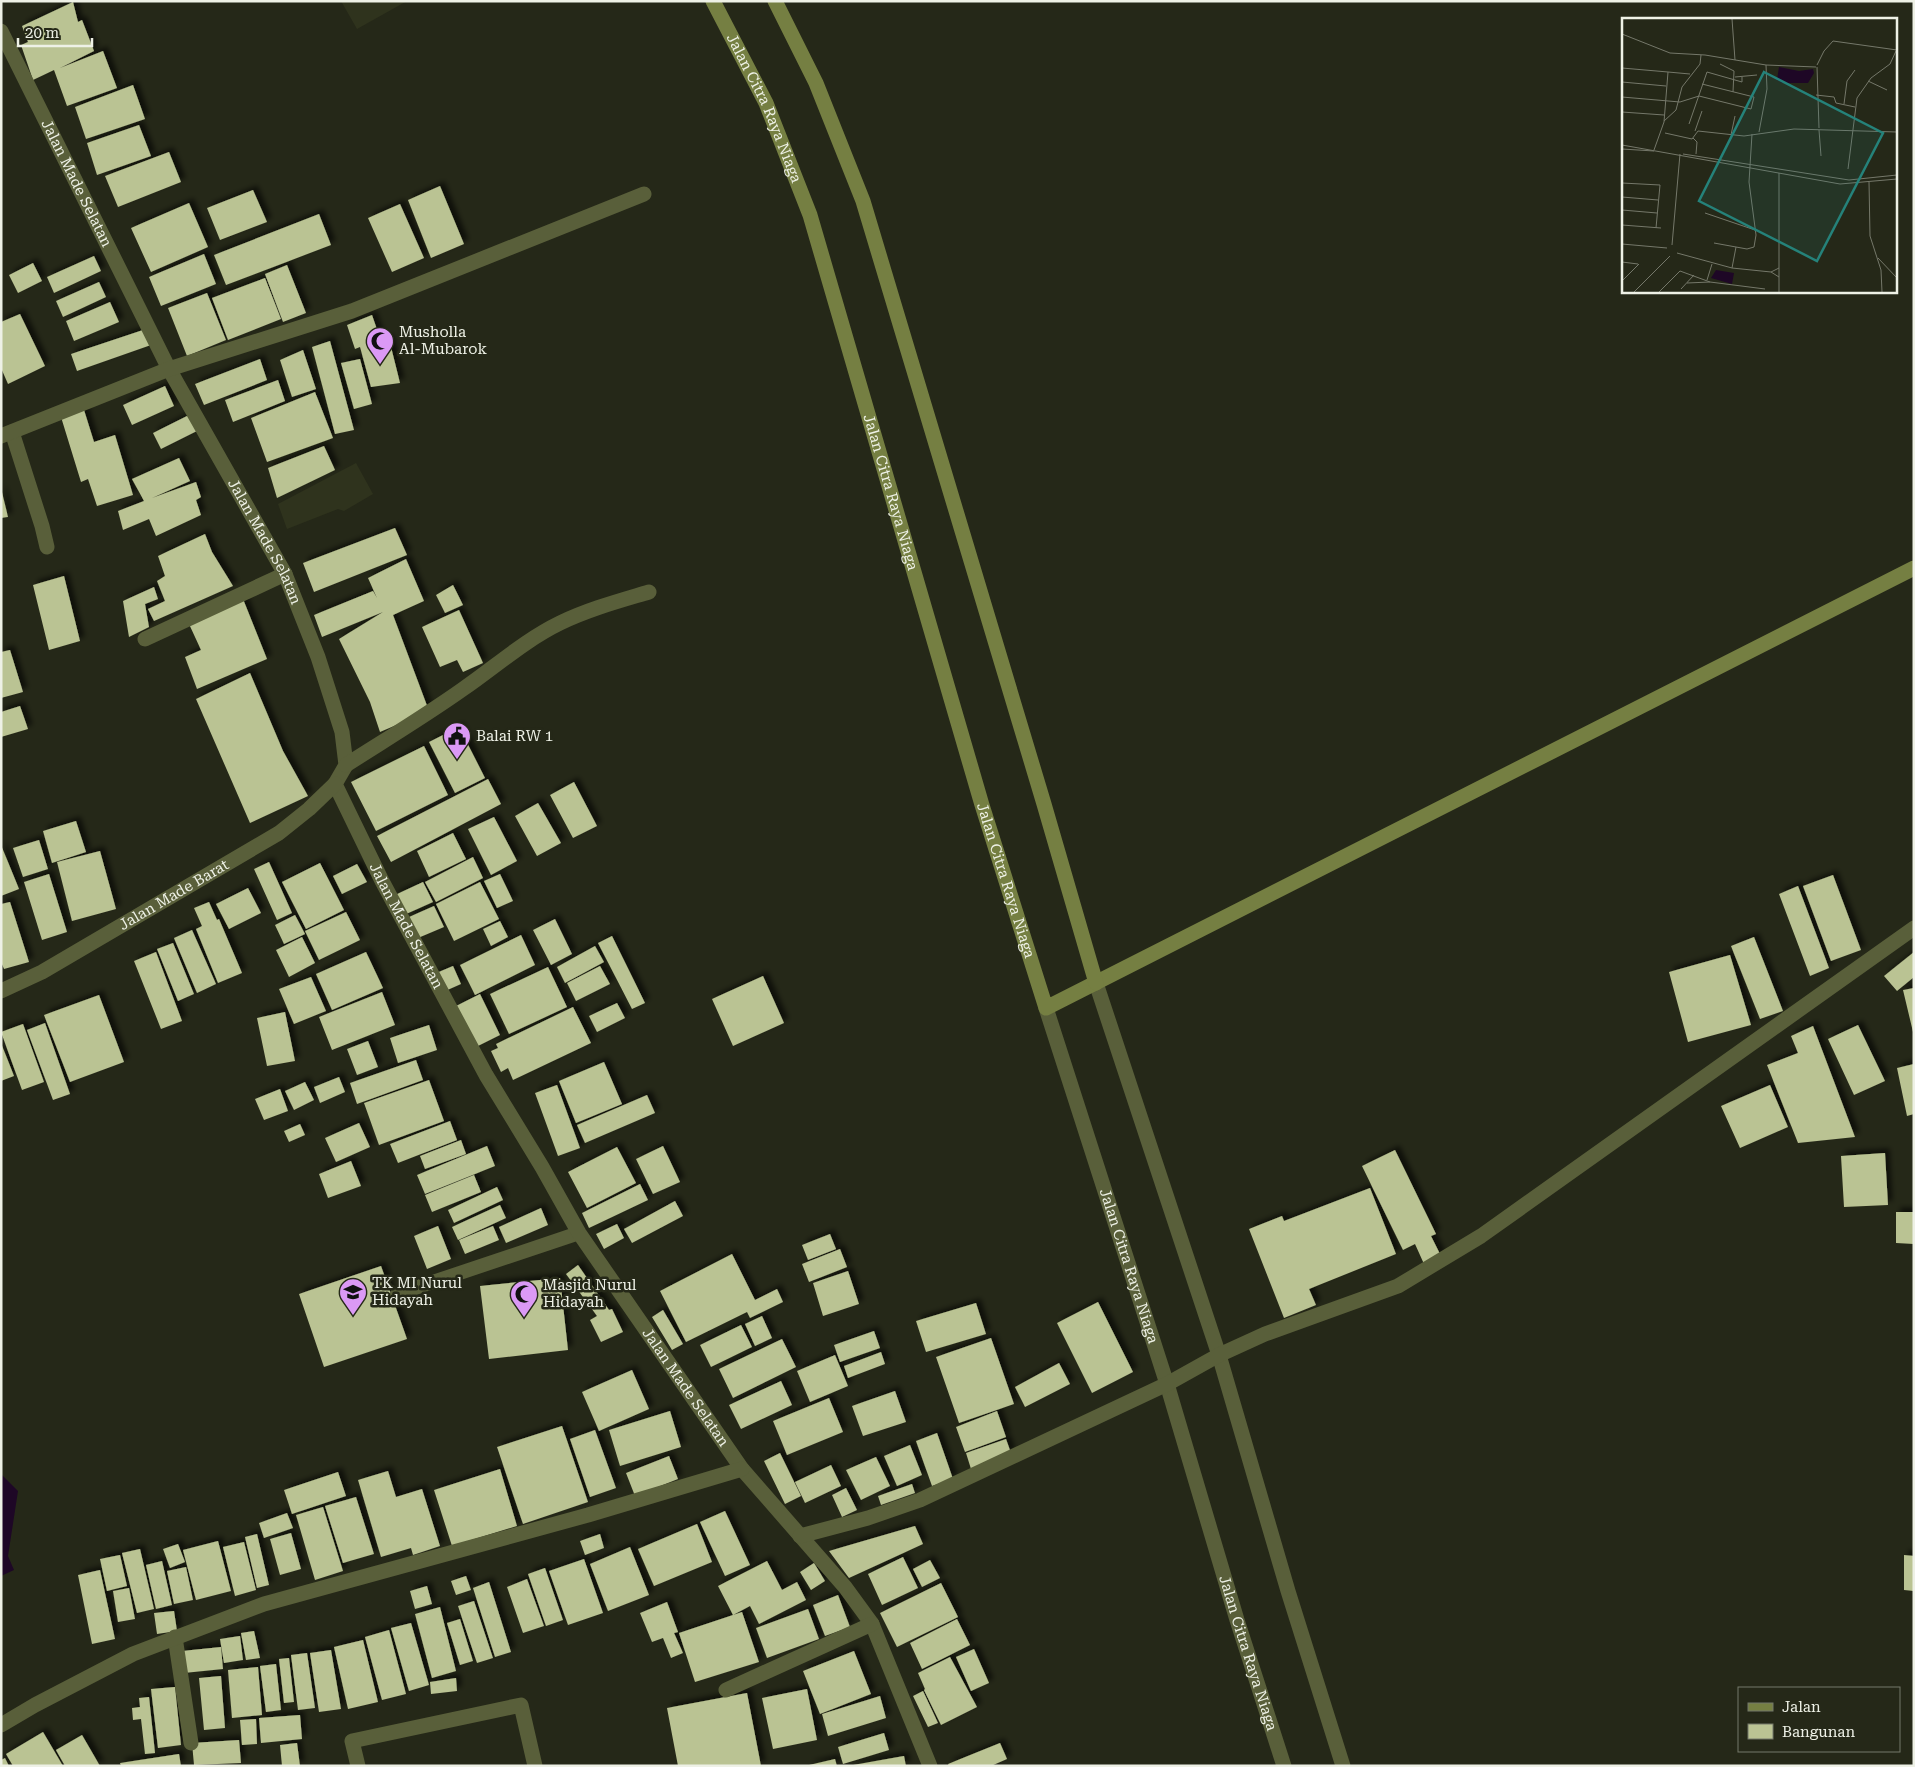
<svg xmlns="http://www.w3.org/2000/svg" width="1915" height="1767" font-family="'Roboto Serif',serif">
	<defs>
		<filter id="shadow"><feDropShadow dx="4.5" dy="-4.5" stdDeviation="2.5" flood-color="#0009"/></filter>
	</defs>
	<rect width="100%" height="100%" fill="#252818"/>
	<path fill="#2f331d" d="M341,1H407L357,29Z
		M356,463L373,494L344,511L338,509L287,529L278,504Z"/>
	<path fill="#1e0726" d="M1,1474L18,1491L8,1556L14,1570L1,1576Z"/>
	<path fill="#bac393" filter="url(#shadow)" d="M73,2L78,22L82,20L94,51L60,68L103,51L117,88L67,106L54,70L33,80L21,45L28,42L22,26Z
		M133,85L145,119L86,139L75,107Z
		M139,125L151,156L97,175L87,143Z
		M169,152L181,182L118,207L105,176Z
		M440,186L464,244L431,258L408,200Z
		M253,190L267,222L220,240L207,208Z
		M189,203L208,247L151,272L131,228Z
		M400,204L424,258L392,272L368,218Z
		M319,214L331,245L226,285L214,255Z
		M204,254L216,284L161,306L149,277Z
		M94,256L101,271L54,293L47,277Z
		M33,263L42,281L18,293L9,275Z
		M287,265L306,313L283,322L265,274Z
		M265,278L281,319L228,340L212,298Z
		M99,282L106,297L63,317L56,301Z
		M207,293L226,340L187,356L168,308Z
		M110,302L119,322L74,341L66,321Z
		M20,314L45,366L8,384L1,368V322Z
		M372,315L381,341L389,339L400,383L371,387L360,347L355,349L347,325Z
		M146,329L151,345L77,371L71,354Z
		M330,341L354,430L335,434L312,347Z
		M303,350L316,389L292,397L280,360Z
		M260,359L267,380L204,405L195,384Z
		M360,359L372,404L354,409L341,363Z
		M278,380L285,401L233,422L225,400Z
		M165,386L174,406L132,425L123,405Z
		M315,392L333,438L267,462L251,418Z
		M84,410L94,442L115,435L133,495L97,506L88,479L81,482L61,417Z
		M189,415L197,431L161,449L153,433Z
		M324,446L335,470L277,498L268,468Z
		M179,458L190,481L152,498L196,482L201,497L196,500L201,515L156,536L149,519L123,530L118,511L144,501L132,479Z
		M1,488L8,517L1,518Z
		M395,528L407,555L314,592L303,563Z
		M205,534L212,552L233,586L154,621L148,609L165,601L157,581L165,576L158,556Z
		M406,559L424,601L393,615L429,711L380,732L370,702L339,639L383,612L322,637L314,615L373,591L377,598L368,578Z
		M64,576L80,641L49,650L33,585Z
		M453,585L463,605L445,613L436,595Z
		M154,587L158,599L145,604L149,627L129,637L123,601Z
		M243,599L267,659L197,689L185,657L201,650L189,624Z
		M459,610L483,663L463,672L457,660L440,667L422,627Z
		M10,650L23,692L1,698V652Z
		M250,673L283,751L308,796L250,823L196,699Z
		M20,706L28,729L1,737V712Z
		M459,727L485,778L455,793L429,742Z
		M424,746L448,795L376,831L351,782Z
		M488,779L501,804L391,862L377,836Z
		M574,782L597,826L573,838L550,795Z
		M538,803L561,843L537,856L515,816Z
		M494,817L517,861L491,875L468,829Z
		M76,821L86,852L52,863L43,831Z
		M453,833L466,859L429,877L417,851Z
		M39,840L48,869L23,877L13,848Z
		M1,845L19,889L1,896Z
		M100,851L116,909L72,921L57,862Z
		M473,857L483,878L436,902L425,882Z
		M269,862L292,913L277,920L254,869Z
		M320,863L344,910L306,929L282,882Z
		M357,864L367,882L342,894L333,876Z
		M49,874L67,932L42,940L24,882Z
		M500,874L513,901L497,908L484,881Z
		M1833,875L1861,950L1831,961L1803,886Z
		M423,882L433,902L404,915L395,895Z
		M480,882L499,919L454,941L436,904Z
		M1798,886L1829,968L1810,976L1779,894Z
		M248,888L261,913L229,929L216,904Z
		M10,902L29,962L4,969L1,962V904Z
		M209,902L217,920L219,919L242,973L218,983L196,929L202,926L194,908Z
		M434,906L444,927L418,938L409,917Z
		M346,912L360,940L319,960L305,931Z
		M295,915L305,934L284,944L275,925Z
		M555,919L572,954L551,965L533,930Z
		M500,921L508,937L491,946L483,929Z
		M192,930L216,984L197,993L174,938Z
		M521,935L535,965L475,995L460,965Z
		M612,936L645,1003L632,1009L598,943Z
		M302,937L315,963L289,977L276,950Z
		M1754,937L1783,1011L1760,1019L1731,946Z
		M173,943L194,994L178,1001L157,949Z
		M595,946L604,962L565,983L557,967Z
		M156,952L182,1021L161,1029L134,961Z
		M366,952L383,988L332,1010L316,974Z
		M1914,952V977L1897,991L1884,976Z
		M1730,955L1751,1025L1688,1042L1669,972Z
		M453,966L461,984L443,992L434,974Z
		M600,966L610,984L576,1001L567,983Z
		M548,967L567,1007L509,1034L490,994Z
		M763,976L784,1023L733,1046L712,999Z
		M311,977L326,1011L294,1024L279,989Z
		M1914,988V1032H1913L1903,990Z
		M382,992L395,1025L332,1050L319,1017Z
		M480,994L500,1035L476,1047L456,1006Z
		M99,995L124,1062L70,1082L44,1015Z
		M617,1003L625,1018L597,1032L589,1016Z
		M573,1007L591,1043L513,1080L508,1068L501,1072L491,1051L498,1048L496,1044Z
		M285,1012L295,1061L267,1066L257,1018Z
		M45,1023L70,1094L53,1100L27,1030Z
		M23,1024L44,1082L22,1090L1,1032Z
		M429,1025L437,1050L398,1063L390,1038Z
		M1858,1025L1885,1081L1854,1095L1828,1039Z
		M1813,1026L1855,1137L1798,1143L1767,1065L1798,1053L1791,1036Z
		M368,1041L378,1067L357,1075L347,1049Z
		M1,1043L14,1076L1,1081Z
		M416,1060L423,1080L357,1104L350,1083Z
		M604,1062L622,1104L576,1123L559,1081Z
		M1914,1064V1114L1907,1116L1897,1068Z
		M339,1077L345,1092L320,1103L314,1087Z
		M429,1080L444,1121L379,1145L364,1103Z
		M305,1082L314,1100L294,1110L285,1091Z
		M557,1085L580,1148L558,1156L535,1093Z
		M1770,1085L1788,1127L1740,1148L1721,1106Z
		M280,1089L288,1111L264,1120L255,1099Z
		M647,1095L655,1113L585,1143L577,1125Z
		M450,1121L457,1140L398,1163L390,1144Z
		M359,1123L370,1147L336,1162L325,1138Z
		M300,1124L305,1135L289,1142L284,1131Z
		M461,1140L466,1154L425,1169L420,1156Z
		M487,1146L495,1166L425,1194L417,1175Z
		M663,1146L680,1182L653,1194L636,1159Z
		M617,1147L636,1183L587,1208L568,1172Z
		M1395,1150L1436,1234L1431,1236L1441,1256L1424,1264L1415,1244L1403,1250L1362,1166Z
		M1885,1153L1888,1205L1844,1207L1841,1156Z
		M351,1161L361,1186L328,1198L319,1174Z
		M474,1175L481,1192L432,1212L425,1195Z
		M640,1184L648,1200L589,1228L582,1213Z
		M497,1187L503,1200L454,1223L448,1210Z
		M1370,1188L1396,1254L1309,1289L1316,1305L1284,1318L1249,1229L1282,1216L1284,1221Z
		M675,1201L683,1216L632,1243L624,1229Z
		M500,1205L506,1218L458,1240L452,1227Z
		M541,1208L548,1225L506,1243L499,1227Z
		M1896,1212H1914V1244L1896,1243Z
		M617,1224L624,1238L604,1249L596,1234Z
		M438,1226L451,1259L427,1269L414,1236Z
		M493,1226L499,1240L465,1254L459,1240Z
		M830,1234L836,1249L808,1260L802,1245Z
		M840,1249L847,1267L809,1282L802,1264Z
		M732,1254L755,1300L777,1289L783,1302L750,1318L747,1312L686,1342L660,1291Z
		M578,1265L609,1310L612,1309L623,1332L601,1342L590,1320L597,1316L566,1274Z
		M381,1266L407,1339L324,1367L299,1294Z
		M848,1271L859,1304L823,1316L813,1283Z
		M560,1278L568,1350L489,1359L480,1286Z
		M1098,1302L1133,1372L1092,1393L1057,1323Z
		M976,1303L986,1334L926,1352L916,1321Z
		M663,1310L683,1344L672,1350L652,1317Z
		M762,1316L772,1338L755,1346L745,1324Z
		M741,1325L752,1347L711,1367L700,1345Z
		M874,1331L880,1348L840,1362L834,1345Z
		M991,1338L1014,1404L959,1423L936,1357Z
		M782,1339L796,1367L733,1398L719,1369Z
		M881,1352L885,1364L848,1378L844,1366Z
		M835,1355L848,1386L810,1402L797,1371Z
		M1059,1363L1070,1384L1025,1407L1015,1387Z
		M632,1370L649,1409L599,1431L582,1392Z
		M781,1381L792,1405L741,1429L729,1405Z
		M895,1391L906,1422L863,1436L852,1406Z
		M829,1398L843,1432L787,1455L773,1421Z
		M670,1411L681,1447L620,1466L609,1430Z
		M997,1411L1006,1437L965,1452L956,1427Z
		M562,1426L588,1502L523,1524L497,1447Z
		M595,1430L616,1488L590,1497L570,1439Z
		M937,1433L953,1479L932,1486L916,1441Z
		M1006,1439L1011,1453L971,1469L966,1453Z
		M910,1445L922,1475L897,1486L884,1456Z
		M780,1453L801,1496L785,1504L764,1461Z
		M669,1456L678,1479L635,1496L626,1473Z
		M876,1457L890,1486L861,1500L846,1470Z
		M831,1465L841,1486L805,1503L795,1482Z
		M500,1469L517,1526L452,1546L434,1490Z
		M388,1471L396,1497L422,1489L440,1546L413,1555L411,1548L381,1557L358,1480Z
		M338,1472L346,1496L292,1514L284,1490Z
		M912,1484L915,1493L881,1505L878,1496Z
		M846,1488L857,1510L842,1517L832,1495Z
		M356,1497L374,1554L343,1563L325,1506Z
		M323,1507L343,1571L315,1580L296,1515Z
		M725,1511L750,1565L725,1576L700,1522Z
		M287,1513L293,1528L264,1538L259,1523Z
		M697,1524L712,1562L654,1586L638,1549Z
		M915,1526L923,1544L849,1578L829,1551Z
		M291,1533L301,1569L280,1575L270,1539Z
		M257,1534L269,1585L257,1588L245,1537Z
		M600,1534L604,1548L585,1555L580,1541Z
		M218,1541L231,1591L196,1600L183,1550Z
		M244,1542L256,1590L235,1596L223,1547Z
		M178,1544L185,1562L170,1568L163,1549Z
		M630,1547L649,1595L608,1611L590,1564Z
		M140,1549L154,1609L137,1613L122,1553Z
		M120,1555L127,1586L107,1591L100,1559Z
		M1904,1555L1914,1556V1591L1904,1590Z
		M903,1557L918,1588L882,1605L868,1574Z
		M584,1559L603,1613L568,1625L549,1571Z
		M930,1560L940,1578L922,1587L913,1569Z
		M162,1561L172,1605L156,1609L146,1565Z
		M767,1561L782,1590L797,1582L806,1600L759,1624L750,1606L733,1615L718,1586Z
		M814,1563L825,1581L811,1590L800,1572Z
		M186,1567L193,1600L174,1604L167,1571Z
		M545,1568L563,1620L546,1626L528,1574Z
		M100,1570L115,1639L92,1644L78,1575Z
		M466,1576L471,1590L456,1595L451,1581Z
		M527,1579L544,1626L523,1633L507,1587Z
		M489,1582L511,1652L495,1657L473,1588Z
		M941,1583L958,1617L897,1647L880,1613Z
		M427,1586L432,1604L415,1609L410,1591Z
		M129,1588L135,1619L118,1622L113,1591Z
		M838,1595L850,1627L825,1636L813,1605Z
		M474,1601L493,1658L477,1663L458,1606Z
		M667,1602L678,1632L674,1633L683,1653L671,1658L663,1638L652,1642L640,1613Z
		M440,1607L456,1671L432,1678L415,1614Z
		M808,1609L819,1639L767,1658L756,1628Z
		M174,1611L177,1631L157,1634L154,1613Z
		M742,1612L759,1662L695,1682L679,1633Z
		M460,1619L473,1661L460,1665L447,1623Z
		M957,1619L970,1645L922,1669L910,1643Z
		M411,1623L429,1685L409,1691L391,1628Z
		M389,1630L406,1694L382,1700L365,1637Z
		M254,1631L260,1658L246,1660L241,1633Z
		M240,1636L243,1660L224,1663L220,1639Z
		M363,1640L378,1702L348,1709L334,1647Z
		M221,1647L223,1669L184,1673L182,1651Z
		M974,1649L989,1683L971,1691L956,1657Z
		M331,1650L341,1709L319,1712L310,1653Z
		M854,1651L871,1694L820,1714L803,1671Z
		M307,1653L315,1708L298,1710L291,1655Z
		M950,1657L977,1707L941,1725L924,1690L925,1689L918,1673Z
		M289,1658L294,1702L284,1703L279,1659Z
		M276,1664L281,1710L266,1712L260,1666Z
		M258,1667L262,1715L232,1718L228,1670Z
		M221,1676L225,1728L204,1730L199,1678Z
		M456,1678L457,1691L431,1694L430,1682Z
		M175,1687L181,1745L158,1748L151,1689Z
		M807,1689L817,1740L773,1749L762,1698Z
		M923,1691L938,1723L928,1727L913,1696Z
		M747,1693L761,1766H678L667,1708Z
		M880,1696L886,1718L828,1736L822,1714Z
		M149,1697L155,1753L145,1754L141,1719L133,1720L132,1708L140,1707L139,1698Z
		M300,1715L302,1739L261,1743L259,1718Z
		M256,1719L257,1744L242,1745L240,1720Z
		M43,1732L63,1766H13L6,1754Z
		M884,1733L889,1750L843,1764L838,1747Z
		M82,1735L100,1766H65L56,1750Z
		M239,1740L241,1763L194,1765L192,1743Z
		M297,1743L300,1766H282L280,1745Z
		M1000,1743L1007,1759L991,1766H949L948,1764Z
		M179,1754L181,1766H121L120,1763Z
		M904,1756L906,1766H853V1765Z
		M5,1758L9,1766H1V1760Z
		M835,1759L837,1766H809V1765Z"/>
	<g fill="none" stroke-linecap="round" stroke-linejoin="round">
		<path stroke="#595f3a" stroke-width="14" d="M397,1294L579,1233"/>
		<g stroke="#595f3a" stroke-width="15">
			<path id="s1" d="M1,31L169,369L285,574L318,657L342,732L346,765L335,784L382,881L486,1075L542,1167L579,1233L742,1469L845,1587L872,1624L930,1766"/>
			<path d="M12,432L42,526L47,547"/>
			<path d="M1,436L169,369L352,311L644,194"/>
			<path d="M145,639L285,574"/>
			<path d="M346,765C385,740 425,716 463,689C495,667 525,640 560,623C589,609 619,601 649,592"/>
			<path d="M1096,983L1219,1355L1288,1591L1343,1766"/>
			<path id="s2" d="M1,991L42,972L279,833L309,809L335,784"/>
			<path id="s3" d="M1046,1008L1167,1384L1237,1620L1284,1766"/>
			<path d="M800,1536L868,1518L920,1500L1167,1384L1219,1355L1265,1334L1398,1286L1481,1236L1914,928"/>
			<path d="M175,1637L191,1743"/>
			<path d="M726,1690L872,1624"/>
			<path d="M1,1725L35,1705L133,1654L264,1604L588,1515L742,1469"/>
			<path d="M358,1766L352,1741L521,1705L535,1766"/>
		</g>
		<g stroke="#757f42" stroke-width="15">
			<path id="s4" d="M713,1L766,103L810,215L982,805L1046,1008L1914,568"/>
			<path d="M775,1L816,83L863,201L1044,804L1096,983"/>
		</g>
	</g>
	<defs>
		<g id="mosque-pin" transform="scale(1.4375)"><path d="M0 17L-7.5 6A9.5 9.5 0 1 1 7.5 6Z" fill="#db99f5" stroke="#252818"/><path d="M3.5-4.9A6 6 0 1 0 3.5 4.9A5 5 0 1 1 3.5-4.9Z" fill="#111"/></g>
		<g id="civic-pin" transform="scale(1.4375)"><path d="M0 17L-7.5 6A9.5 9.5 0 1 1 7.5 6Z" fill="#db99f5" stroke="#252818"/><path d="M-.6-6.5H3V-4.5H.6V-3L4-1V1h2V6H-6V1h2V-1L-.6-3ZM-1.2 2.5V6h2.4V2.5Z" fill="#111"/></g>
		<g id="school-pin" transform="scale(1.4375)"><path d="M0 17L-7.5 6A9.5 9.5 0 1 1 7.5 6Z" fill="#db99f5" stroke="#252818"/><path d="M0-5L7-2L0 1L-7-2ZM-4 1L0 2.5L4 1V4Q0 6-4 4Z" fill="#111"/></g>
	</defs>
	<g fill-rule="evenodd">
		<use href="#mosque-pin" x="380" y="341"/>
		<use href="#civic-pin" x="457" y="736"/>
		<use href="#school-pin" x="353" y="1292"/>
		<use href="#mosque-pin" x="524" y="1294"/>
	</g>
	<g text-anchor="middle" stroke-width="5" stroke-linejoin="round" paint-order="stroke">
		<g font-size="15" fill="#eef1e6" stroke="#252818">
			<text dy="5" stroke="none"><textPath href="#s4" startOffset="119">Jalan Citra Raya Niaga</textPath></text>
			<text dy="5" stroke="none"><textPath href="#s1" startOffset="170">Jalan Made Selatan</textPath></text>
			<text dy="5" stroke="none"><textPath href="#s4" startOffset="524">Jalan Citra Raya Niaga</textPath></text>
			<text dy="5" stroke="none"><textPath href="#s1" startOffset="575">Jalan Made Selatan</textPath></text>
			<text dy="5" stroke="none"><textPath href="#s4" startOffset="929">Jalan Citra Raya Niaga</textPath></text>
			<text dy="5" stroke="none"><textPath href="#s2" startOffset="198">Jalan Made Barat</textPath></text>
			<text dy="5" stroke="none"><textPath href="#s1" startOffset="995">Jalan Made Selatan</textPath></text>
			<text dy="5" stroke="none"><textPath href="#s3" startOffset="271">Jalan Citra Raya Niaga</textPath></text>
			<text dy="5" stroke="none"><textPath href="#s1" startOffset="1535">Jalan Made Selatan</textPath></text>
			<text dy="5" stroke="none"><textPath href="#s3" startOffset="676">Jalan Citra Raya Niaga</textPath></text>
		</g>
		<g font-size="15" fill="#eef1e6" stroke="#252818" text-anchor="start">
			<text x="399" y="337">Musholla<tspan x="399" dy="17">Al-Mubarok</tspan></text>
			<text x="476" y="741">Balai RW 1</text>
			<text x="372" y="1288">TK MI Nurul<tspan x="372" dy="17">Hidayah</tspan></text>
			<text x="543" y="1290">Masjid Nurul<tspan x="543" dy="17">Hidayah</tspan></text>
		</g>
	</g>
	<g transform="translate(1622 18)">
		<rect width="275" height="275" fill="#252818"/>
		<path d="M157,49L177,53L191,51L192,55L186,65H160L155,62ZM94,252L112,255L110,266L89,260Z" fill="#1e0726"/>
		<path fill="none" stroke="#75786a" stroke-width="1" d="M110,1L113,42M0,16L48,35L83,37L144,47L194,49M98,46L112,53L111,74M195,47L202,33L211,23L275,32M195,49L197,110M0,50L46,54M113,59L135,57M246,63L265,72M0,64L44,68M194,77L212,79L214,85L233,89M0,79L58,84L77,78L129,91L132,79L80,66M222,86L225,63L233,52M0,94L42,97M42,103L54,92L60,69L78,46L79,37M67,106L85,54L120,64V59M197,112L199,138M73,113L80,93M137,114L145,71L144,47M43,115L70,121L76,113L122,118L172,111L275,114M109,117L113,98M71,120L75,124L74,136M0,127L218,166L275,161M0,131L32,133M32,132L42,104L46,54L68,56M61,136L227,162L275,157M226,151L235,80L249,60L268,46L274,33M247,164L248,218L259,252L260,274M0,165L38,167L34,210M0,179L36,182M0,192L35,195M83,195L133,212M0,207L39,210M92,225L125,231L132,229L134,217L127,164L130,116M0,226L45,230M50,227L58,136M55,235L110,250L149,254M256,240L275,260M0,244L16,246M110,250L114,229M157,259L149,254L157,250M85,262L90,246M0,263L17,246M65,265L88,264L143,271M59,271L72,257M12,274L48,238M37,274L58,253L88,264M157,274V155"/>
		<path fill="#25827a" fill-opacity="0.15" stroke="#25827a" stroke-width="2.5" d="M142,54L261,115L195,243L77,183Z"/>
		<rect width="275" height="275" fill="none" stroke="#eef1e6" stroke-width="2.5"/>
	</g>
	<rect width="1915" height="1767" fill="none" stroke="#eef1e6" stroke-width="5"/>
	<rect x="1738" y="1687" width="162" height="65" fill="#252818" stroke="#75786a"/>
	<rect x="1748" y="1703" width="25" height="8" fill="#757f42" stroke="#75786a"/>
	<text x="1782" y="1712" font-size="15" fill="#eef1e6">Jalan</text>
	<rect x="1748" y="1724" width="25" height="15" fill="#bac393" stroke="#75786a"/>
	<text x="1782" y="1737" font-size="15" fill="#eef1e6">Bangunan</text>
	<path d="M18 38v8h74v-8" fill="none" stroke="#eef1e6" stroke-width="2.5"/>
	<text x="25" y="38" font-size="15" fill="#eef1e6" stroke="#252818" stroke-width="4" paint-order="stroke">20 m</text>
</svg>
